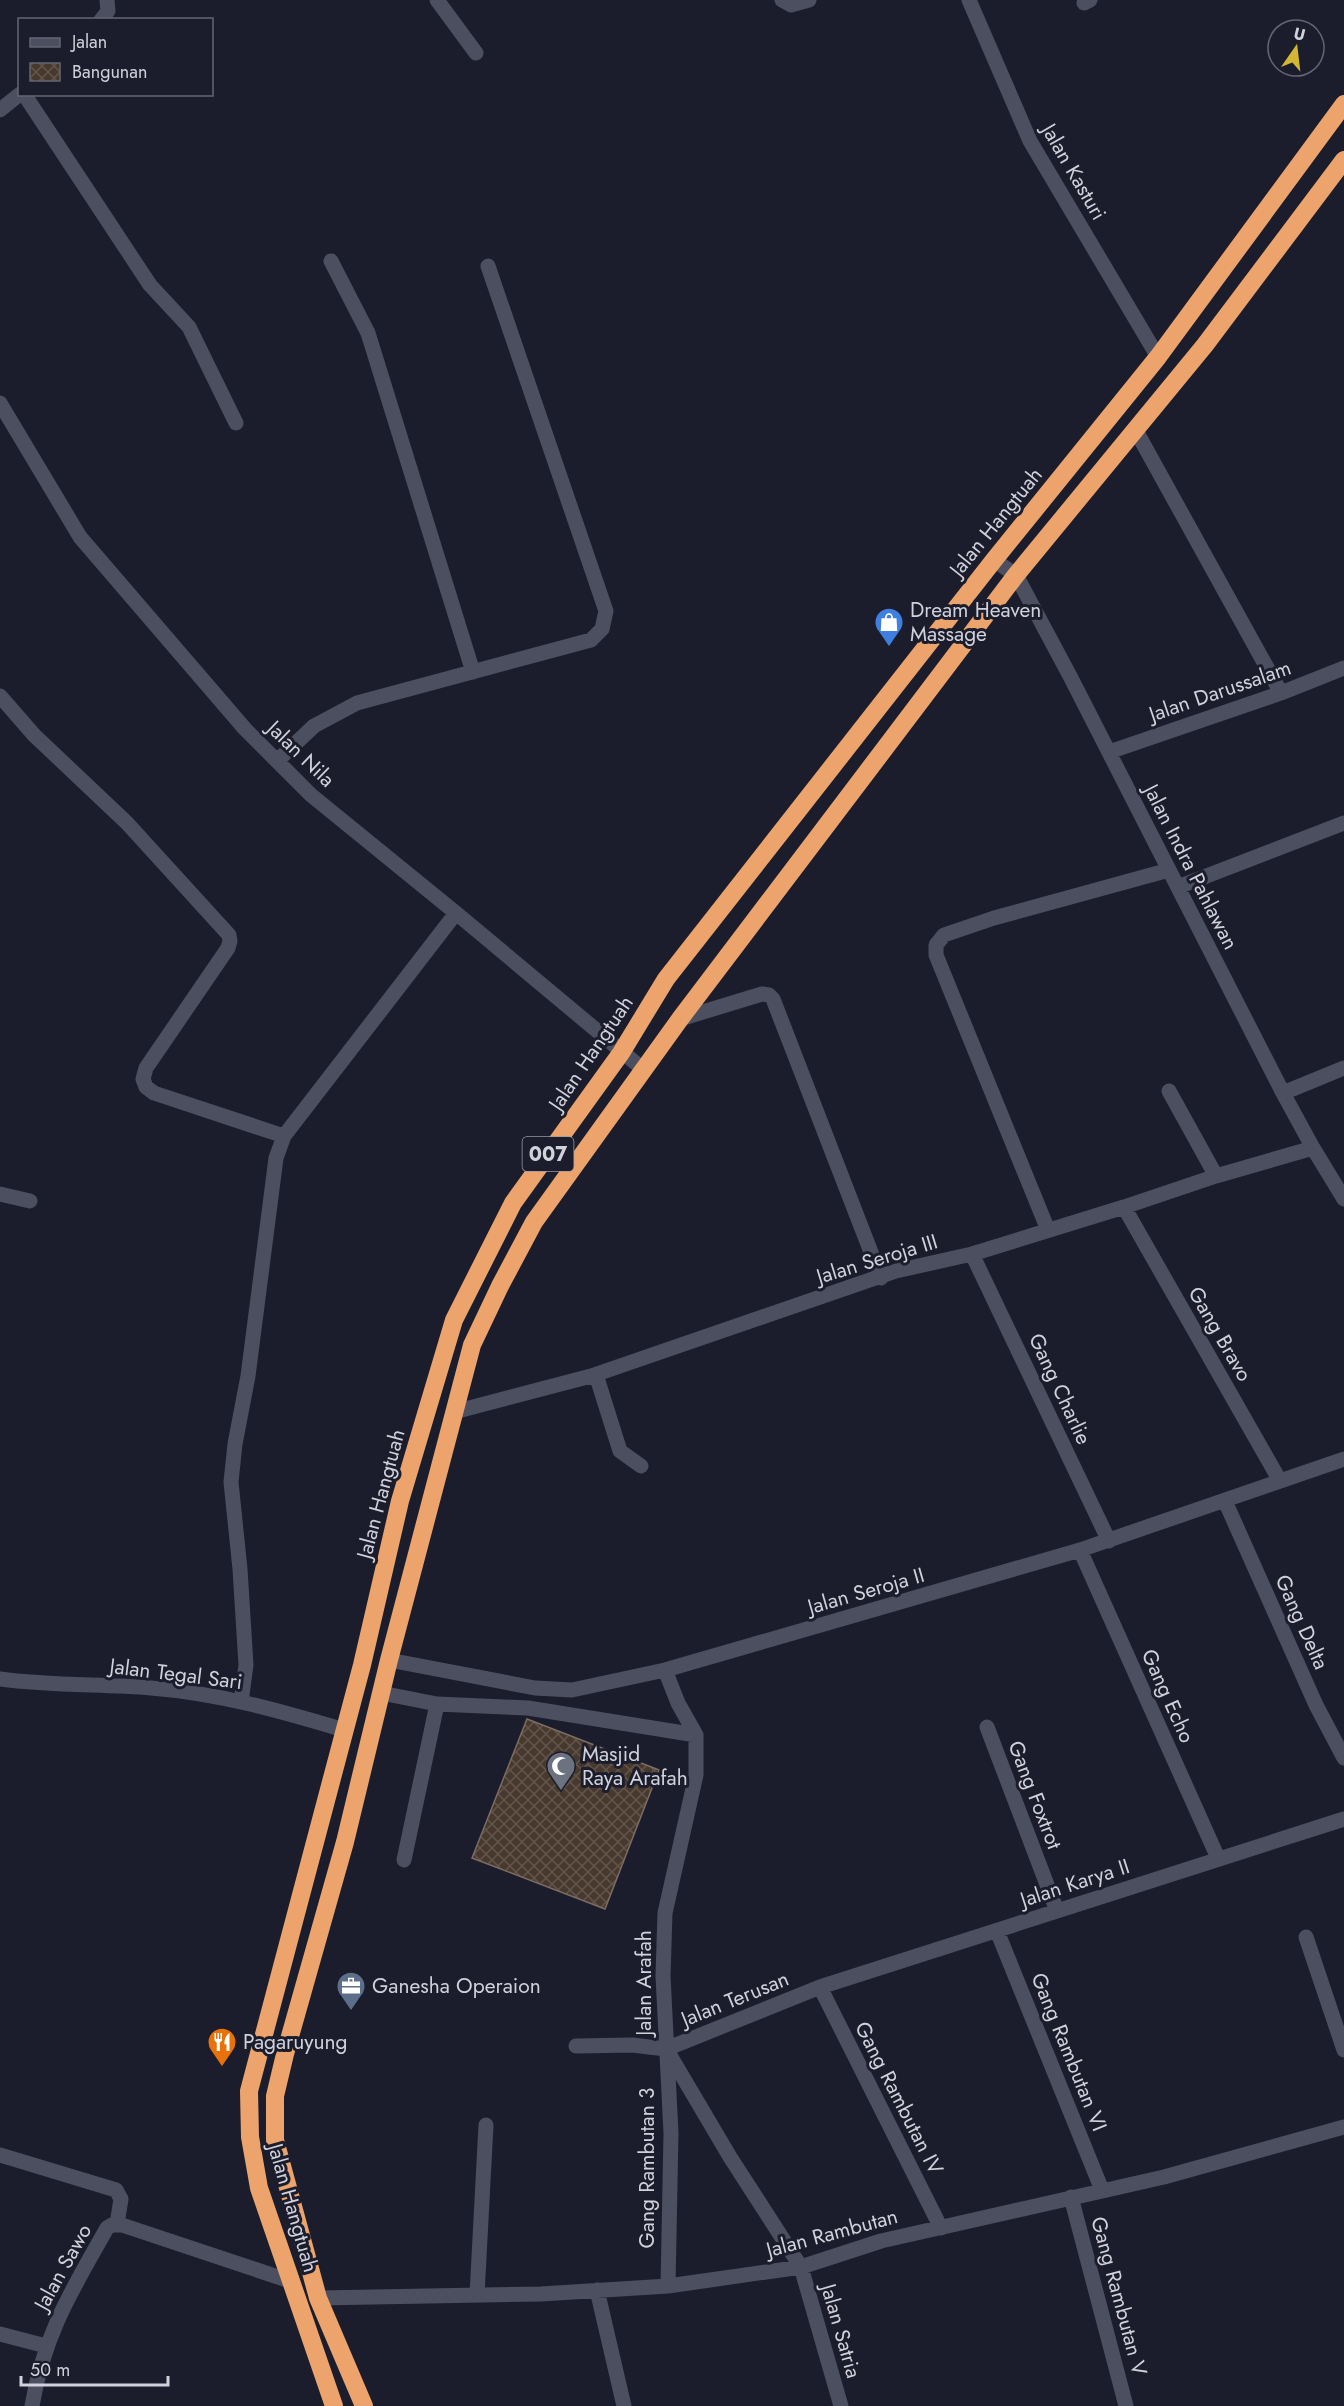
<svg xmlns="http://www.w3.org/2000/svg" width="1344" height="2406" font-family="Jost,sans-serif">
	<defs>
		<pattern id="building-cross-hatch" width="8" height="8" patternUnits="userSpaceOnUse" patternTransform="scale(1.5)"><rect width="8" height="8" fill="#48392e"/><path d="M0 0l8 8M0 8l8-8" fill="none" stroke="#61554c"/></pattern>
	</defs>
	<rect width="100%" height="100%" fill="#1c1d2c"/>
	<path fill="url(#building-cross-hatch)" stroke="#7d6d61" stroke-width="1.5" d="M527,1719L659,1770L605,1909L472,1858Z"/>
	<g fill="none" stroke-linecap="round" stroke-linejoin="round">
		<path stroke="#4c4f5f" stroke-width="15" d="M437,0L476,53
			M782,0L791,5L809,0
			M969,0L1030,141L1158,357
			M1084,3L1090,0
			M101,20L108,11L107,0
			M24,94L150,285L189,327L236,423
			M0,110L20,94
			M331,261L368,333L473,672
			M0,403L80,537L245,729L311,795L456,913L644,1070
			M1135,429L1281,693
			M994,560L1016,575L1071,678L1283,1093L1313,1148L1344,1199
			M0,696L34,735L127,823L229,935L230,941L228,948L146,1068L143,1079L146,1087L154,1093L284,1136
			M1109,752L1281,693L1344,668
			M277,761L314,726L357,703L591,640L602,629L606,611L488,266
			M1178,887L1344,823
			M680,1019L762,994L769,995L773,999L881,1278
			M1169,1091L1216,1176
			M1283,1093L1344,1068
			M0,1194L30,1201
			M1124,1207L1280,1481
			M1048,1230L936,955V945L944,935L994,918L1169,870
			M972,1254L1109,1541
			M591,1376L598,1381L620,1451L641,1466
			M454,1412L591,1376L896,1271L972,1254L1124,1207L1216,1176L1313,1148
			M1225,1501L1316,1705L1344,1758
			M1080,1550L1218,1858
			M389,1660L535,1688L572,1690L665,1670L1080,1550L1344,1459
			M665,1670L678,1703L696,1735V1775L665,1913L663,1976L671,2133L668,2286
			M0,1679C50,1686 101,1684 151,1688C217,1693 281,1711 344,1730
			M381,1693L437,1704L528,1708L696,1735
			M241,1702L246,1665L240,1569L231,1482L235,1444L248,1376L276,1158L284,1136L456,913
			M987,1727L1057,1911
			M404,1860L437,1704
			M997,1931L1102,2190
			M1306,1937L1344,2050
			M820,1987L941,2228
			M576,2046L632,2045L666,2049L820,1987L1344,1819
			M668,2052L730,2157L801,2267L841,2406
			M0,2155L116,2190L121,2199L117,2224
			M1071,2197L1126,2406
			M597,2290L624,2406
			M477,2295L486,2125
			M318,2298L541,2294L668,2286L801,2267L881,2241L1164,2177L1344,2127
			M0,2334L46,2346
			M32,2406C44,2334 72,2290 107,2228L112,2225H122L290,2281"/>
		<path stroke="#eca36c" stroke-width="18" d="M334,2406L259,2188L250,2137L249,2091L362,1665L400,1501L454,1320L513,1203L621,1053L666,979L994,560L1158,357L1344,104
			M364,2406L318,2298L275,2140V2096L285,2054L345,1842L389,1660L472,1345L500,1286L534,1222L680,1019L1016,575L1205,345L1344,160"/>
	</g>
	<defs>
		<g id="shop-pin" transform="scale(1.5)"><path d="M0 17L-7.5 6A9.5 9.5 0 1 1 7.5 6Z" fill="#3f7fe0" stroke="#1c1d2c"/><path d="M-5-2.5h2.3a2.7 3.5 0 0 1 5.4 0H5L5.5 6h-11ZM-1.5-2.5h3a1.5 2.3 0 0 0-3 0Z" fill="#fff"/></g>
		<g id="mosque-pin" transform="scale(1.5)"><path d="M0 17L-7.5 6A9.5 9.5 0 1 1 7.5 6Z" fill="#6b7280" stroke="#1c1d2c"/><path d="M3.5-4.9A6 6 0 1 0 3.5 4.9A5 5 0 1 1 3.5-4.9Z" fill="#fff"/></g>
		<g id="office-pin" transform="scale(1.5)"><path d="M0 17L-7.5 6A9.5 9.5 0 1 1 7.5 6Z" fill="#5c6f8a" stroke="#1c1d2c"/><path d="M-6-3h4V-5.5h4V-3h4V5H-6ZM-1-4.5V-3h2v-1.5ZM-6 0V1H6V0Z" fill="#fff"/></g>
		<g id="restaurant-pin" transform="scale(1.5)"><path d="M0 17L-7.5 6A9.5 9.5 0 1 1 7.5 6Z" fill="#e8710a" stroke="#1c1d2c"/><path d="M-5-6h1v4h1v-4h1v4h1v-4h1v5L-1.5 .5V6h-2V.5L-5-1ZM5-6V6H3V1.5H1.5Q1.5-4 5-6Z" fill="#fff"/></g>
	</defs>
	<g fill-rule="evenodd">
		<use href="#shop-pin" x="889" y="622"/>
		<use href="#mosque-pin" x="561" y="1766"/>
		<use href="#office-pin" x="351" y="1986"/>
		<use href="#restaurant-pin" x="222" y="2042"/>
	</g>
	<g text-anchor="middle" stroke-width="6" stroke-linejoin="round" paint-order="stroke">
		<rect fill="#1c1d2c" stroke="#9a9ba6" stroke-width="1.5" x="522.5" y="1137" width="51" height="34" rx="4.5"/>
		<g font-size="20" font-weight="bold" fill="#d0d1db">
			<text x="548" y="1161">007</text>
		</g>
		<g font-size="21" fill="#d0d1db" stroke="#1c1d2c">
			<text transform="translate(1074 172) rotate(60)" y="7">Jalan Kasturi</text>
			<text transform="translate(996 522) rotate(-51)" y="7">Jalan Hangtuah</text>
			<text transform="translate(1220 691) rotate(-19)" y="7">Jalan Darussalam</text>
			<text transform="translate(301 754) rotate(44)" y="7">Jalan Nila</text>
			<text transform="translate(1191 867) rotate(63)" y="7">Jalan Indra Pahlawan</text>
			<text transform="translate(591 1053) rotate(-56)" y="7">Jalan Hangtuah</text>
			<text transform="translate(877 1259) rotate(-17)" y="7">Jalan Seroja III</text>
			<text transform="translate(1220 1334) rotate(60)" y="7">Gang Bravo</text>
			<text transform="translate(1060 1389) rotate(65)" y="7">Gang Charlie</text>
			<text transform="translate(381 1494) rotate(-75)" y="7">Jalan Hangtuah</text>
			<text transform="translate(866 1591) rotate(-16)" y="7">Jalan Seroja II</text>
			<text transform="translate(1302 1622) rotate(66)" y="7">Gang Delta</text>
			<text transform="translate(176 1674) rotate(7)" y="7">Jalan Tegal Sari</text>
			<text transform="translate(1168 1696) rotate(66)" y="7">Gang Echo</text>
			<text transform="translate(1035 1795) rotate(69)" y="7">Gang Foxtrot</text>
			<text transform="translate(1075 1883) rotate(-18)" y="7">Jalan Karya II</text>
			<text transform="translate(644 1983) rotate(-90)" y="7">Jalan Arafah</text>
			<text transform="translate(735 1999) rotate(-22)" y="7">Jalan Terusan</text>
			<text transform="translate(1069 2052) rotate(68)" y="7">Gang Rambutan VI</text>
			<text transform="translate(899 2098) rotate(63)" y="7">Gang Rambutan IV</text>
			<text transform="translate(647 2168) rotate(-90)" y="7">Gang Rambutan 3</text>
			<text transform="translate(293 2208) rotate(74)" y="7">Jalan Hangtuah</text>
			<text transform="translate(832 2233) rotate(-15)" y="7">Jalan Rambutan</text>
			<text transform="translate(63 2267) rotate(-61)" y="7">Jalan Sawo</text>
			<text transform="translate(1119 2296) rotate(75)" y="7">Gang Rambutan V</text>
			<text transform="translate(841 2331) rotate(74)" y="7">Jalan Satria</text>
		</g>
		<g font-size="21" fill="#d0d1db" stroke="#1c1d2c" text-anchor="start">
			<text x="910" y="617">Dream Heaven<tspan x="910" dy="24">Massage</tspan></text>
			<text x="582" y="1761">Masjid<tspan x="582" dy="24">Raya Arafah</tspan></text>
			<text x="372" y="1993">Ganesha Operaion</text>
			<text x="243" y="2049">Pagaruyung</text>
		</g>
	</g>
	<rect x="18" y="18" width="195" height="78" fill="#1c1d2c" stroke="#646572" stroke-width="1.5"/>
	<rect x="30" y="38" width="30" height="9" fill="#4c4f5f" stroke="#646572" stroke-width="1.5"/>
	<text x="72" y="48" font-size="18" fill="#d0d1db">Jalan</text>
	<rect x="30" y="63" width="30" height="18" fill="url(#building-cross-hatch)" stroke="#646572" stroke-width="1.5"/>
	<text x="72" y="78" font-size="18" fill="#d0d1db">Bangunan</text>
	<g transform="translate(1296 48) rotate(14)"><circle r="28" fill="#1c1d2c" stroke="#646572" stroke-width="1.5"/>
	<path d="M0-4.5L10 22L0 15L-10 22Z" fill="#d3b635"/>
	<text y="-9" font-size="16" font-weight="bold" text-anchor="middle" fill="#d0d1db">U</text>
	</g>
	<path d="M21 2376v9h147v-9" fill="none" stroke="#d0d1db" stroke-width="3"/>
	<text x="30" y="2376" font-size="18" fill="#d0d1db" stroke="#1c1d2c" stroke-width="4.5" paint-order="stroke">50 m</text>
</svg>
